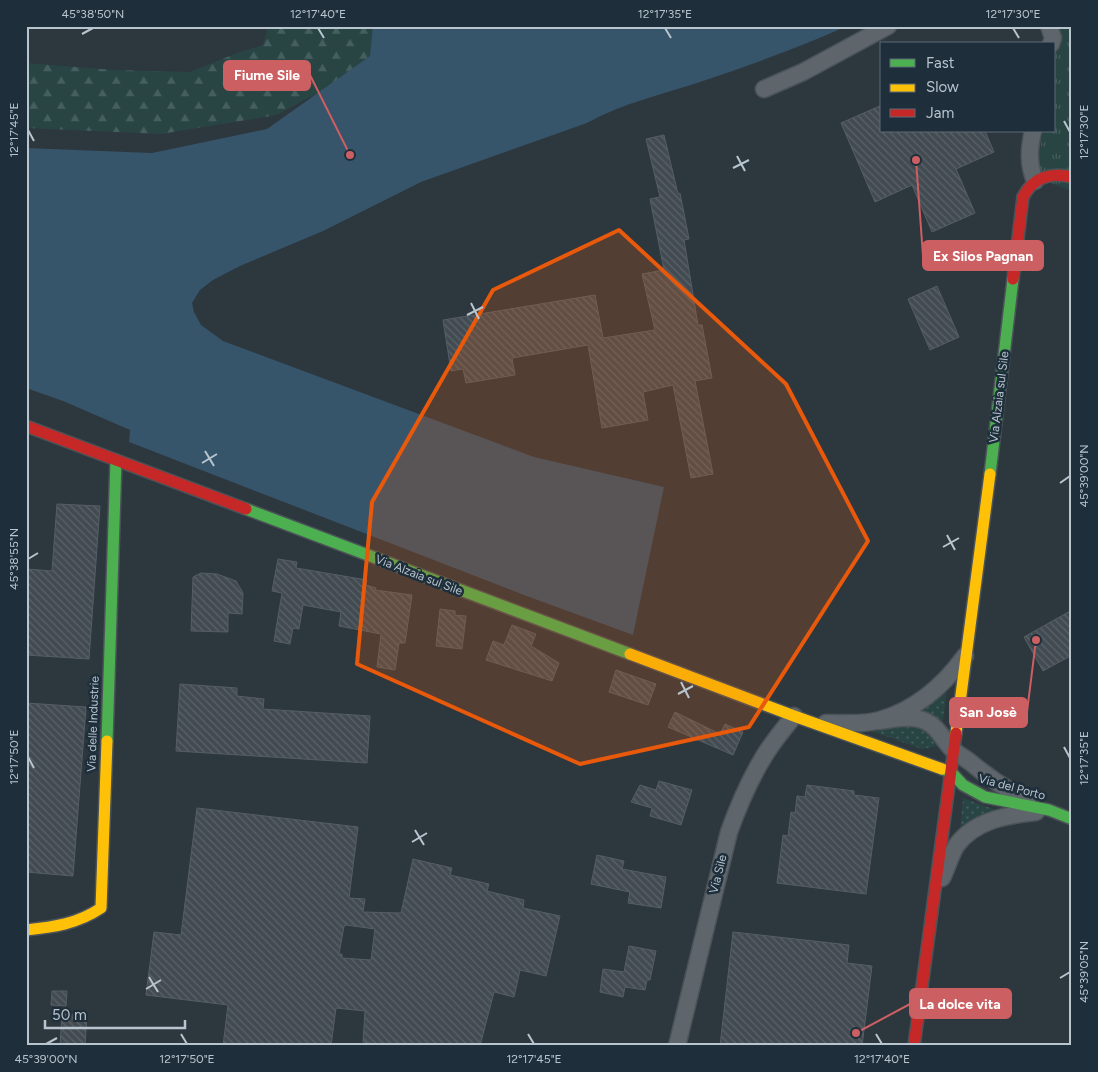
<svg xmlns="http://www.w3.org/2000/svg" width="1098" height="1072" font-family="Figtree,sans-serif">
	<defs>
		<pattern id="grass-dots" width="8" height="8" patternUnits="userSpaceOnUse" patternTransform="scale(1.25)"><rect width="8" height="8" fill="#284544"/><path d="M2 2h.1M6 6h.1" fill="none" stroke="#455e5e" stroke-width="1.8" stroke-linecap="round"/></pattern>
		<pattern id="forest-firs" width="22" height="20" patternUnits="userSpaceOnUse" patternTransform="scale(1.25)"><rect width="22" height="20" fill="#284544"/><path d="M5 1l3.5 6h-7zM16 11l3.5 6h-7z" fill="#455e5e"/></pattern>
		<pattern id="park-tufts" width="24" height="20" patternUnits="userSpaceOnUse" patternTransform="scale(1.25)"><rect width="24" height="20" fill="#284544"/><path d="M3 7l-1-3M5 7V3M7 7l1-3M15 17l-1-3M17 17v-4M19 17l1-3" fill="none" stroke="#455e5e"/></pattern>
		<pattern id="building-back-hatch" width="6" height="6" patternUnits="userSpaceOnUse" patternTransform="scale(1.25)"><rect width="6" height="6" fill="#424b51"/><path d="M-1 5l2 2M0 0l6 6M5-1l2 2" fill="none" stroke="#5b6369"/></pattern>
	</defs>
	<rect width="100%" height="100%" fill="#2d373e"/>
	<path fill="url(#grass-dots)" d="M947,688L943,721L941,722L930,715L915,711Z
		M908,727C922,727 934,733 939,746L922,749L871,731Z
		M963,798L996,810L978,817L960,831Z"/>
	<path fill="url(#forest-firs)" d="M268,26H404L408,37L334,86L306,99L277,115L161,134L26,128V63L114,70L190,72L237,53L263,45Z"/>
	<path fill="url(#park-tufts)" d="M1059,26H1072V191L1036,178L1043,131H1054V67Z"/>
	<path fill="#36546a" d="M373,26H847C800,47 751,65 703,81C664,94 623,103 587,123L421,182L323,231L240,266L213,280L200,290L192,303L194,312L201,325L223,341L534,457L664,487L633,635L524,595L129,442L130,430L63,401L26,388V148L152,153L267,129L370,56Z"/>
	<path fill="url(#building-back-hatch)" stroke="#555e65" fill-rule="evenodd" d="M882,105V131H985L994,152L956,169L975,213L932,232L912,185L875,202L841,123Z
		M664,135L678,194L680,193L689,239L684,240L698,325H702L712,378L695,381L713,474L691,478L673,385L643,392L648,420L602,428L588,345L512,358L515,375L466,383L463,369L451,371L443,320L595,295L603,338L655,330L642,274L664,270L650,199L660,197L646,139Z
		M937,286L959,337L930,350L908,299Z
		M57,504L100,506L89,659L26,655V569L52,571Z
		M278,559L297,562L296,568L367,580L366,585L376,588L375,590L412,595L405,643H399L395,670L377,667L381,634L339,626L341,612L303,605L299,629L293,628L290,644L274,641L282,593L272,591Z
		M201,573L217,574L236,581L243,593L242,614L228,613V632L191,631L193,577Z
		M440,609L455,611V615L466,616L462,649L436,646Z
		M1072,610V655L1043,671L1024,637Z
		M512,625L536,634L531,646L559,663L552,681L486,660L493,641L504,645Z
		M616,670L656,684L648,705L609,692Z
		M180,684L237,688V696L264,699L263,709L370,716L367,763L176,751Z
		M26,703L86,707L73,876L26,872Z
		M675,712L720,734L725,724L743,732L733,755L668,727Z
		M659,781L692,790L681,825L650,816L652,808L631,802L640,785L656,790Z
		M807,785L854,791V795L879,798L866,894L777,883L783,835L788,836L791,812L795,813L797,796L805,797Z
		M197,808L358,827L349,898L365,899L363,912L401,913L413,859L452,868L450,875L489,884L487,891L524,900L523,908L560,916L546,976L520,970L514,997L494,992L480,1046H390L363,1042L365,1011L336,1008L331,1046H223L228,1005L146,995L154,932L181,935ZM346,925L375,929L371,960L342,958V954H339L344,926Z
		M597,855L624,861L622,869L666,877L661,908L628,903L630,892L591,884Z
		M733,932L849,945L847,963L872,966L862,1046H720Z
		M629,946L656,951L650,980H647L645,990L625,987L623,997L600,992L603,969L624,972Z
		M52,991H67L66,1006L51,1005Z
		M62,1014L87,1015L85,1046H60Z"/>
	<g fill="none" stroke-linecap="round" stroke-linejoin="round">
		<g stroke="#4b5358" stroke-width="19">
			<path id="street" d="M1049,26L1053,38L1051,44
				M764,89L803,72L888,26
				M1033,131C1029,149 1028,164 1035,181
				M879,721C894,719 911,715 925,721C939,727 943,741 954,751C959,755 965,758 970,762C989,778 1005,789 1027,800
				M826,723C844,723 863,725 880,720C915,710 944,685 965,656
				M942,878C947,868 950,856 956,846C974,820 1008,815 1036,812
				M677,1046L729,832C739,804 751,776 768,750C776,738 785,727 794,716"/>
		</g>
		<g stroke="#4b5358" stroke-width="14">
			<path id="fast" d="M990,474L1013,279
				M246,509L630,654
				M107,741L116,460
				M942,769L951,772L963,785L985,797L1049,810L1072,819"/>
		</g>
		<g stroke="#4b5358" stroke-width="14">
			<path id="slow" d="M630,654L794,716L942,769
				M956,733L990,474
				M26,930C54,927 77,924 101,908L107,741"/>
		</g>
		<g stroke="#4b5358" stroke-width="14">
			<path id="jam" d="M1013,279L1023,197C1033,177 1051,172 1072,177
				M26,426L246,509
				M914,1046L956,733"/>
		</g>
		<use href="#street" stroke="#5e656b" stroke-width="16"/>
		<use href="#fast" stroke="#4caf50" stroke-width="11"/>
		<use href="#slow" stroke="#ffc107" stroke-width="11"/>
		<use href="#jam" stroke="#c62828" stroke-width="11"/>
	</g>
	<path fill="#e8590c" fill-opacity="0.2" stroke="#e8590c" stroke-width="4" stroke-linejoin="round" d="M619,230L786,384L868,541L749,727L580,764L357,664L372,502L493,290Z"/>
	<path fill="none" stroke="#b8c4ce" stroke-width="2" d="M318,28L324,38M665,28L671,38M1013,28L1019,38M82,34L93,28M1064,121L1070,132M28,130L34,141M737,156L745,171M733,168L749,160M471,303L479,319M467,315L483,307M205,451L214,466M202,463L217,454M1060,483L1070,476M947,535L955,550M943,547L959,538M28,559L38,553M681,682L689,698M678,694L693,686M1064,747L1070,758M28,757L34,768M415,830L424,845M412,842L427,833M149,977L158,992M1060,978L1070,972M146,989L161,980M181,1034L187,1044M528,1034L534,1044M876,1034L882,1044M46,1044L57,1038"/>
	<g text-anchor="middle" stroke-width="5" stroke-linejoin="round" paint-order="stroke">
		<g font-size="12" fill="#b8c4ce" stroke="#1e2f3b">
			<text transform="translate(999 397) rotate(-83)" y="4">Via Alzaia sul Sile</text>
			<text transform="translate(419 575) rotate(21)" y="4">Via Alzaia sul Sile</text>
			<text transform="translate(93 724) rotate(-88)" y="4">Via delle Industrie</text>
			<text transform="translate(1012 787) rotate(15)" y="4">Via del Porto</text>
			<text transform="translate(718 874) rotate(-76)" y="4">Via Sile</text>
		</g>
	</g>
	<path fill="none" stroke="#cc5f62" stroke-width="2" d="M350 155L310 75M916 160L923 256M1036 640L1027 712M856 1033L910 1004"/>
	<g fill="#cc5f62" stroke="#1e2f3b" stroke-width="2">
		<circle cx="350" cy="155" r="5"/>
		<circle cx="916" cy="160" r="5"/>
		<circle cx="1036" cy="640" r="5"/>
		<circle cx="856" cy="1033" r="5"/>
	</g>
	<g fill="#cc5f62" stroke="#cc5f62" stroke-width="2">
		<rect x="224" y="61" width="86" height="29" rx="5"/>
		<rect x="923" y="241" width="120" height="29" rx="5"/>
		<rect x="950" y="698" width="77" height="29" rx="5"/>
		<rect x="910" y="989" width="101" height="29" rx="5"/>
	</g>
	<g font-size="14" text-anchor="middle" font-weight="bold" fill="#fff">
		<text x="267" y="80">Fiume Sile</text>
		<text x="983" y="261">Ex Silos Pagnan</text>
		<text x="988" y="717">San Josè</text>
		<text x="960" y="1009">La dolce vita</text>
	</g>
	<rect width="1098" height="1072" fill="none" stroke="#1e2f3b" stroke-width="55"/>
	<rect x="880" y="42" width="175" height="90" fill="#1e2f3b" stroke="#5c6b76"/>
	<rect x="890" y="59" width="25" height="8" fill="#4caf50" stroke="#5c6b76"/>
	<text x="926" y="68" font-size="15" fill="#b8c4ce">Fast</text>
	<rect x="890" y="84" width="25" height="8" fill="#ffc107" stroke="#5c6b76"/>
	<text x="926" y="92" font-size="15" fill="#b8c4ce">Slow</text>
	<rect x="890" y="109" width="25" height="8" fill="#c62828" stroke="#5c6b76"/>
	<text x="926" y="118" font-size="15" fill="#b8c4ce">Jam</text>
	<path d="M45 1020v8h140v-8" fill="none" stroke="#b8c4ce" stroke-width="2.5"/>
	<text x="52" y="1020" font-size="15" fill="#b8c4ce" stroke="#1e2f3b" stroke-width="4" paint-order="stroke">50 m</text>
	<rect x="28" y="28" width="1042" height="1016" fill="none" stroke="#b8c4ce" stroke-width="2"/>
	<g font-size="12" text-anchor="middle" fill="#b8c4ce">
		<text x="93" y="18">45°38'50"N</text>
		<text x="318" y="18">12°17'40"E</text>
		<text x="665" y="18">12°17'35"E</text>
		<text x="1013" y="18">12°17'30"E</text>
		<text transform="translate(14 130) rotate(-90)" y="4">12°17'45"E</text>
		<text transform="translate(1084 132) rotate(-90)" y="4">12°17'30"E</text>
		<text transform="translate(1084 476) rotate(-90)" y="4">45°39'00"N</text>
		<text transform="translate(14 559) rotate(-90)" y="4">45°38'55"N</text>
		<text transform="translate(14 757) rotate(-90)" y="4">12°17'50"E</text>
		<text transform="translate(1084 758) rotate(-90)" y="4">12°17'35"E</text>
		<text transform="translate(1084 972) rotate(-90)" y="4">45°39'05"N</text>
		<text x="46" y="1063">45°39'00"N</text>
		<text x="187" y="1063">12°17'50"E</text>
		<text x="534" y="1063">12°17'45"E</text>
		<text x="882" y="1063">12°17'40"E</text>
	</g>
</svg>
